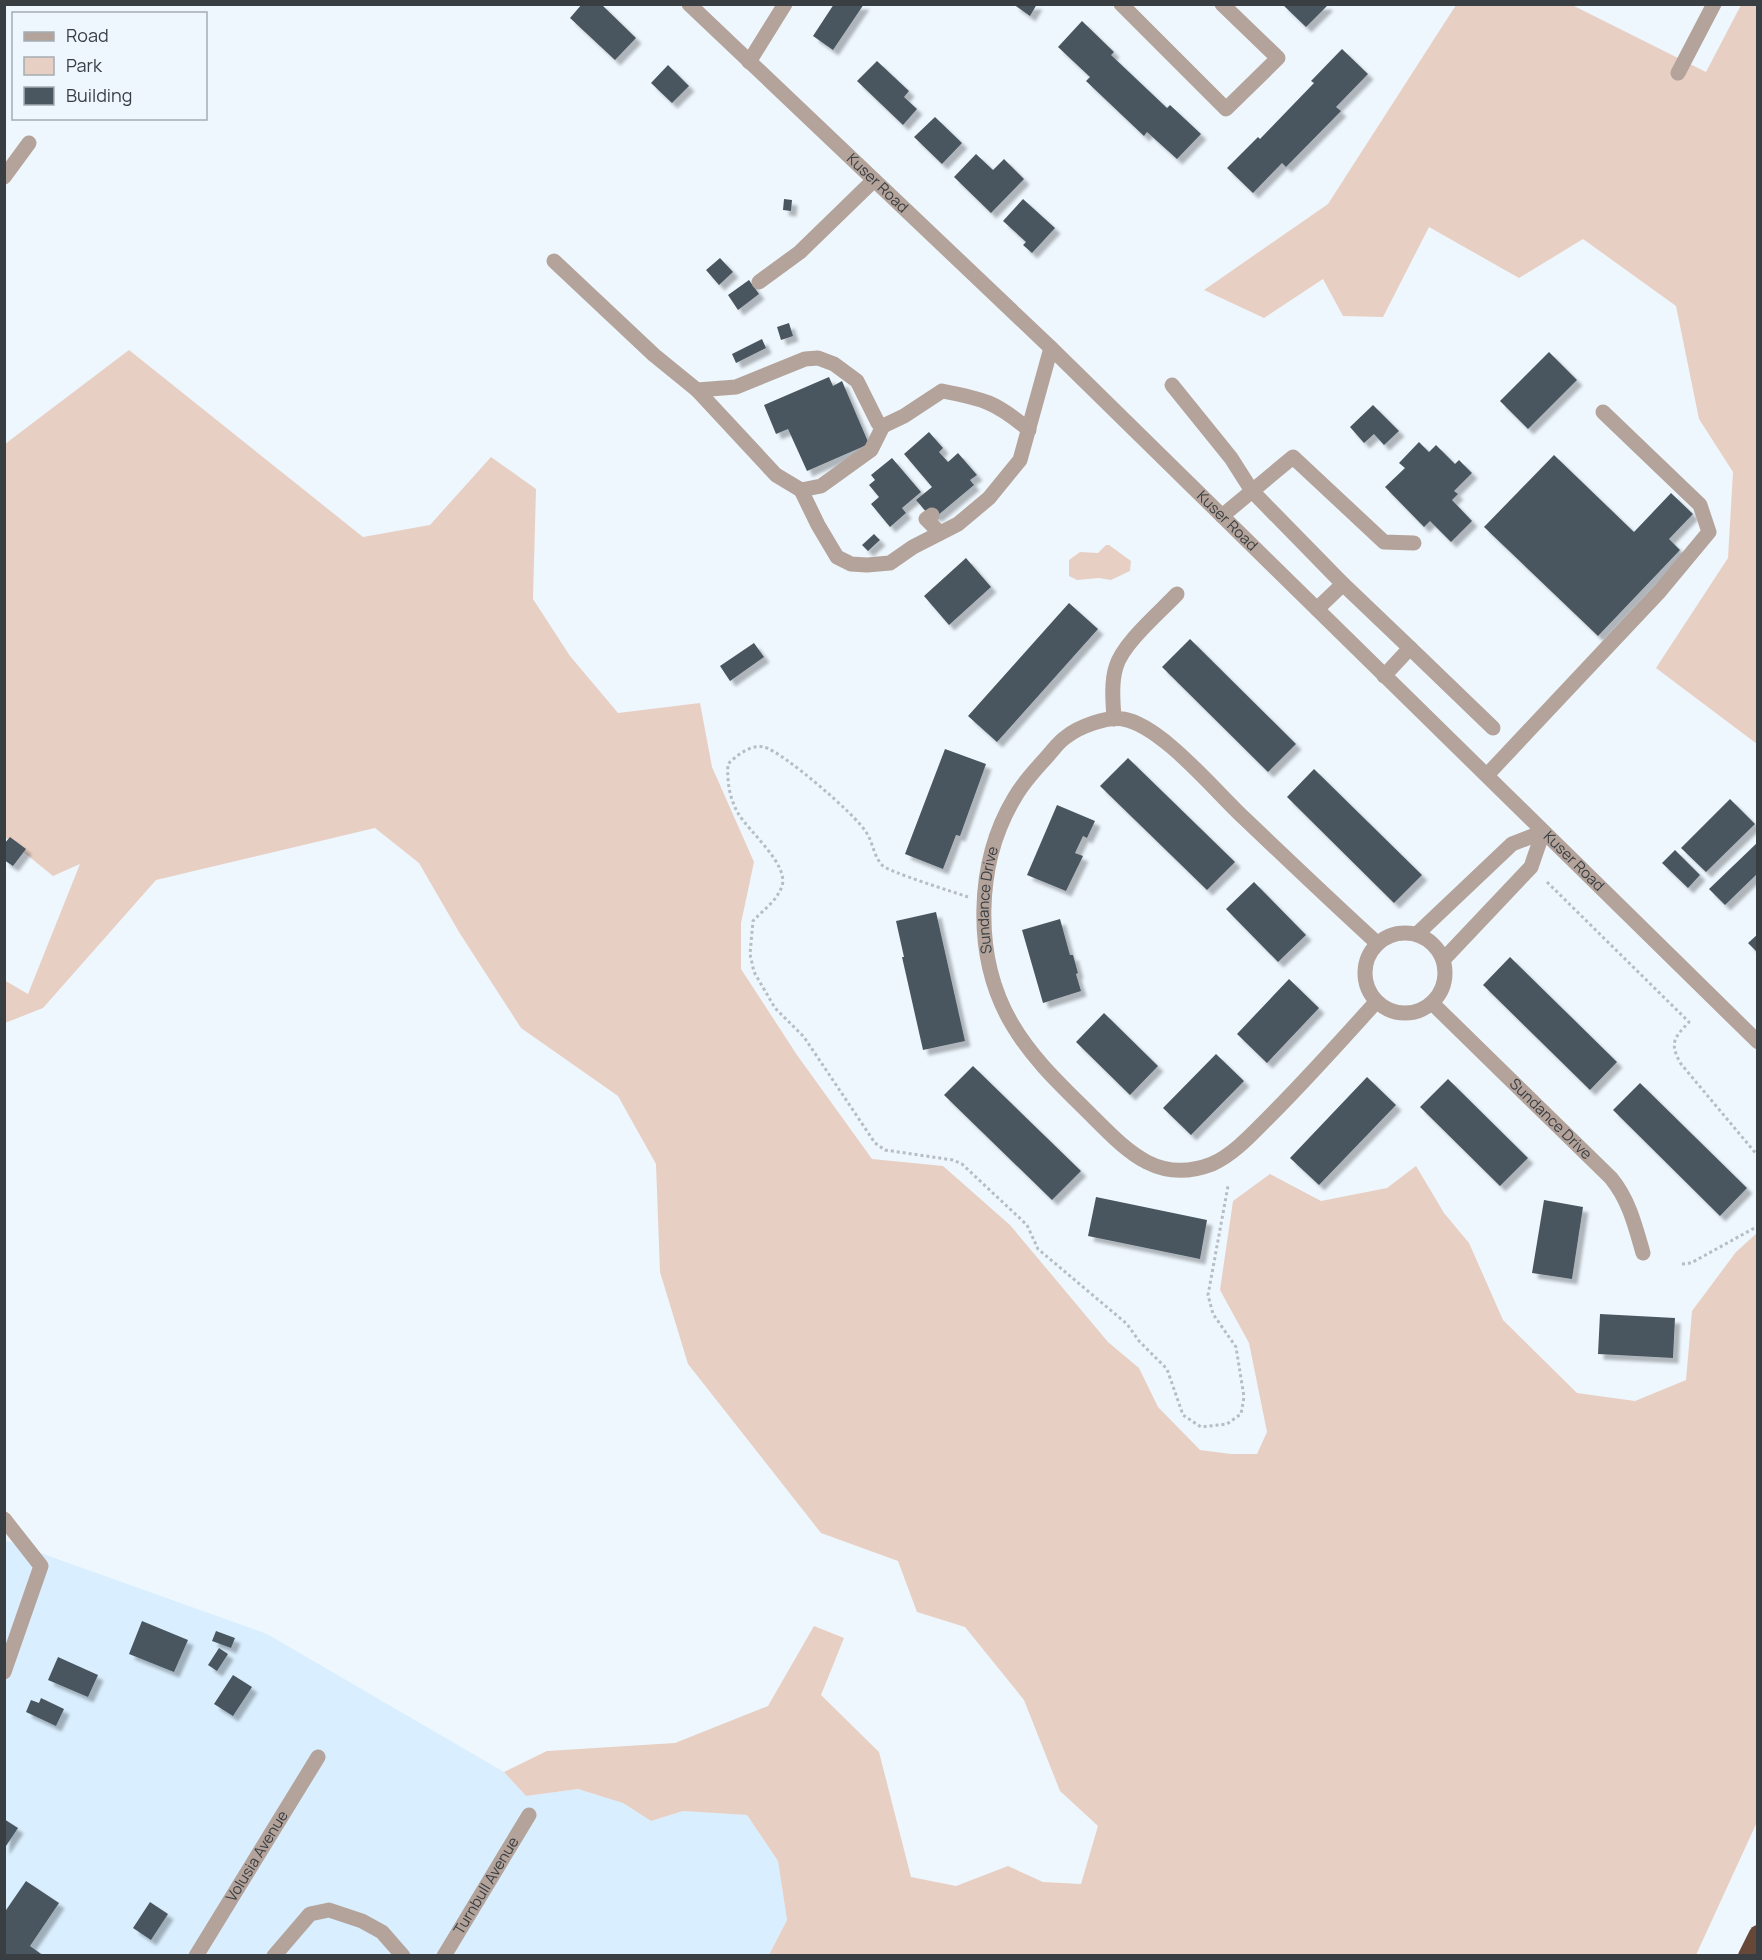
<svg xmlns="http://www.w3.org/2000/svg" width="1762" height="1960" font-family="Manrope,sans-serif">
	<defs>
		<filter id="shadow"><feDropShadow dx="5.5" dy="5.5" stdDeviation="1.5" flood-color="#0004"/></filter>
	</defs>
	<rect width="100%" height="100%" fill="#eef7fe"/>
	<path fill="#d9eefe" d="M4,1540L267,1634L504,1772L526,1796L578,1789L623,1803L651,1821L683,1811L747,1815L778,1861L787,1920L769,1955H5Z"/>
	<path fill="#e8cfc3" d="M1456,5H1572L1706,72L1741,5H1757V744L1656,668L1728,558L1733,472L1699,419L1676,306L1583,239L1519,278L1429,227L1383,317L1343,316L1323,279L1264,318L1204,290L1328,204Z
		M129,350L363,537L430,525L491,457L536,489L533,599L570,656L618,713L700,703L712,767L754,862L741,923V969L797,1055L872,1159L943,1166L1010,1225L1108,1342L1139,1368L1158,1407L1200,1450L1231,1454H1257L1267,1432L1249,1343L1220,1290L1233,1201L1270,1174L1321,1201L1387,1188L1416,1166L1444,1213L1469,1243L1503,1320L1577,1393L1635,1401L1686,1380L1692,1311L1736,1252L1757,1233V1822L1696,1955H769L787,1920L778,1861L747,1815L683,1811L651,1821L623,1803L578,1789L526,1796L504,1772L547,1751L675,1743L768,1706L814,1626L844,1638L821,1695L879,1752L911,1877L956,1886L1008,1866L1043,1882L1081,1884L1098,1826L1060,1791L1024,1700L965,1627L917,1612L898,1561L821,1533L688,1364L660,1272L656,1164L618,1096L521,1028L459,932L419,863L375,828L156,880L43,1008L5,1023L4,980L28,994L80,864L53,876L5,837V444Z
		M1106,545H1109L1131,561L1130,571L1111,580L1099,578L1077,580L1069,576V560L1080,552L1098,553Z"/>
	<path fill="#4a5760" filter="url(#shadow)" d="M582,4H601L636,38L615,60L570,18Z
		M834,4H864L833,50L813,36Z
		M1013,4H1037L1030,16Z
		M1282,4H1326L1327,6L1306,27Z
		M1082,21L1114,52L1111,55L1167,108L1170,105L1201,134L1177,159L1147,132L1144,136L1086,81L1090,77L1058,47Z
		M1342,49L1368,74L1336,107L1341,111L1286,167L1282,163L1253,193L1227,168L1258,137L1260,139L1314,83L1311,81Z
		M877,61L909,91L904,97L917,109L903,125L857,81Z
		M668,65L689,86L672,103L651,83Z
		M935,117L962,143L942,164L914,137Z
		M976,154L993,170L1004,159L1024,179L991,213L954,177Z
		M784,199L792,200L791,211L783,210Z
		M1023,199L1055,228L1032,253L1023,245L1026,242L1003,221Z
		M720,258L733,272L719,285L706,270Z
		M749,280L759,294L738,310L728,295Z
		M789,323L793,336L781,340L777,327Z
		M762,339L766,348L736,363L732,354Z
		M1549,352L1577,380L1528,429L1500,401Z
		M829,377L833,386L842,381L869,444L807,471L788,429L776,434L764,405Z
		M1373,405L1399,431L1384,445L1374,434L1364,443L1350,427Z
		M929,432L943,448L939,452L948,462L958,453L977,475L970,480L974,485L937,516L928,514L916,500L932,487L904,454Z
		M1419,442L1429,452L1436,445L1455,464L1459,460L1472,473L1454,491L1458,494L1452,500L1472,521L1451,542L1430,521L1424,527L1385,487L1405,468L1399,463Z
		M1554,455L1634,532L1671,493L1693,514L1669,539L1680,550L1598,636L1484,527Z
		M892,458L921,492L902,508L906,513L890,527L871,504L879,497L869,485L875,480L871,475Z
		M874,534L880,540L868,551L862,545Z
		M966,558L991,587L949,625L924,596Z
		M1069,603L1098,629L997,742L968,716Z
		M1190,639L1296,744L1268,772L1162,667Z
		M754,643L764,657L730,681L720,666Z
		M945,749L986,764L960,836L956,835L943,869L905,854Z
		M1128,758L1235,862L1207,890L1100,786Z
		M1314,769L1422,875L1394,903L1287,797Z
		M1730,799L1755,824L1706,872L1681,848Z
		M1057,805L1095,821L1087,838L1083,836L1075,853L1083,856L1066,891L1027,875Z
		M10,837L26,849L13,866L4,860V844Z
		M1758,842V873L1725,905L1709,889Z
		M1675,850L1700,875L1688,888L1662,863Z
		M1254,882L1306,935L1278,962L1226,909Z
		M936,912L965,1041L923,1050L902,957H904L896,921Z
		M1060,919L1070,955H1073L1078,973L1076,974L1081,991L1043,1003L1022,930Z
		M1758,934V953L1748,943Z
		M1510,957L1617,1062L1590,1090L1483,985Z
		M1289,979L1319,1008L1267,1063L1237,1034Z
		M1104,1013L1158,1066L1130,1095L1076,1042Z
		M1216,1054L1244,1081L1191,1135L1163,1108Z
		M973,1066L1081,1171L1052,1200L944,1095Z
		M1367,1077L1396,1105L1319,1185L1290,1158Z
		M1448,1079L1528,1158L1500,1186L1420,1107Z
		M1640,1083L1747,1188L1720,1216L1613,1110Z
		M1096,1197L1207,1220L1200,1259L1088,1236Z
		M1544,1200L1583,1207L1572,1279L1532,1273Z
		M1600,1314L1675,1318L1673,1358L1598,1354Z
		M142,1621L188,1640L174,1672L129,1654Z
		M216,1631L235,1638L231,1648L212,1641Z
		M219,1648L228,1654L217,1671L208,1665Z
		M58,1657L98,1675L88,1697L48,1680Z
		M233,1675L252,1687L233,1716L214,1704Z
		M41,1698L64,1709L56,1726L26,1712L31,1700L39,1703Z
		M4,1819L18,1828L4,1849Z
		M26,1881L59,1903L30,1946L44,1956H4V1913Z
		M150,1902L168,1914L151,1940L133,1928Z"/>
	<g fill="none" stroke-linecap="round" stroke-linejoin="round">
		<path stroke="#b6bec4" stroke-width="3" stroke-dasharray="3 3" stroke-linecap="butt" d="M1547,882L1689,1022C1674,1038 1669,1043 1681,1064L1758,1156
			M968,897C954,892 888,872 882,865C873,855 873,842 866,832C856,815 783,752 764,747C751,744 737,755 728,764C727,781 729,797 738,813C748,831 789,864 782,886C777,901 763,910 753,921L750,954L754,972L775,1008L804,1037L875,1143L885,1150L953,1160L962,1164L1027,1225L1038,1249L1127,1324L1139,1341L1167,1369L1183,1415L1201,1427L1227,1424L1241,1414L1244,1397L1236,1347L1213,1314L1208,1295L1228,1186
			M1682,1264L1691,1263L1758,1226"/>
		<g stroke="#b4a39b" stroke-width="15">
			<path id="s1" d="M689,4L1051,348L1758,1042"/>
			<path d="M1121,4L1226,109L1278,58L1222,4"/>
			<path d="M749,62L785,4"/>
			<path d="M1678,73L1714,4"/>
			<path d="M4,177L29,143"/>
			<path d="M554,261L654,355L697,390L736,387L805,359L818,358L834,364L857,381L878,423L883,426L904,416L942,391C984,399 996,402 1029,430"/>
			<path d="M759,282L800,252L874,180"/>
			<path d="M1172,385L1231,458L1252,491L1343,584L1317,609"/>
			<path d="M697,390L776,475L801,490L821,486L871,450L883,426"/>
			<path d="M801,490L818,525L837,557L851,564L867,565L890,563L913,547L958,524L989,498L1020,460L1051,348"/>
			<path d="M932,515L926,519L940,533"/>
			<path d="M1222,516L1293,457L1384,542L1414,543"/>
			<path d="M1343,584L1410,648L1384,676"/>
			<path d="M1410,648L1493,728"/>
			<path d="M1114,719C1113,702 1111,683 1116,667C1122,644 1160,612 1177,594"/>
			<path d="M1487,775L1660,591L1709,532L1700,505L1603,412"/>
			<circle cx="1405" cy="973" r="40"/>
			<path d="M1417,934L1512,844L1543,832"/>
			<path d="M1443,960L1531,867L1543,832"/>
			<path id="s2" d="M1376,1002C1341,1041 1306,1080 1268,1118C1252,1134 1233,1155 1212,1164C1158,1185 1127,1151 1092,1116C1063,1087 1033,1060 1012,1024C973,958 975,863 1015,797C1023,783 1034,771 1045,759C1052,752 1058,742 1066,737C1078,727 1107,716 1123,719C1161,725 1215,791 1244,818C1288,860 1332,902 1377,943"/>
			<path id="s3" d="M1432,1003L1611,1178C1629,1200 1635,1225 1643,1253"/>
			<path d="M4,1519L41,1566L4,1672"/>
			<path id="s4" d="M196,1956L318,1757"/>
			<path d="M274,1956L310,1914L329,1910L362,1921L382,1932L403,1956"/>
			<path id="s5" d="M444,1956L529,1815"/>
		</g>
		<path stroke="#674737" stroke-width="18" d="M1747,1956L1758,1934"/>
	</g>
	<g text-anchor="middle" stroke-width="6" stroke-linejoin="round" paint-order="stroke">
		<g font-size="15" fill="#383e42" stroke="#eef7fe">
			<text dy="5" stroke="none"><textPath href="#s1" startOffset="260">Kuser Road</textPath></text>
			<text dy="5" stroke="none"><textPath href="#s1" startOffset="746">Kuser Road</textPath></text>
			<text dy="5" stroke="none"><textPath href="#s1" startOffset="1232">Kuser Road</textPath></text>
			<text dy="5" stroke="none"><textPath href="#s2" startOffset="622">Sundance Drive</textPath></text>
			<text dy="5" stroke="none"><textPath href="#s3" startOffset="166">Sundance Drive</textPath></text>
			<text dy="5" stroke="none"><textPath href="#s4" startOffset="117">Volusia Avenue</textPath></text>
			<text dy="5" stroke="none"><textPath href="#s5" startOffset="82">Turnbull Avenue</textPath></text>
		</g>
	</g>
	<rect width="1762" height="1960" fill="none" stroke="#383e42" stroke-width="12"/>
	<rect x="12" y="12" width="195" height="108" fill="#eef7fe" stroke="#a5adb3" stroke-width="1.5"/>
	<rect x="24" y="32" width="30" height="9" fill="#b4a39b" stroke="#a5adb3" stroke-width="1.5"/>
	<text x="66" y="42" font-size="18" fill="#383e42">Road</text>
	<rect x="24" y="57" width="30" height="18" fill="#e8cfc3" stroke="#a5adb3" stroke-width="1.5"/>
	<text x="66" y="72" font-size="18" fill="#383e42">Park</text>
	<rect x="24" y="87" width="30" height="18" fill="#4a5760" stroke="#a5adb3" stroke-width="1.5"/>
	<text x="66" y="102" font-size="18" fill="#383e42">Building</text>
</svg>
